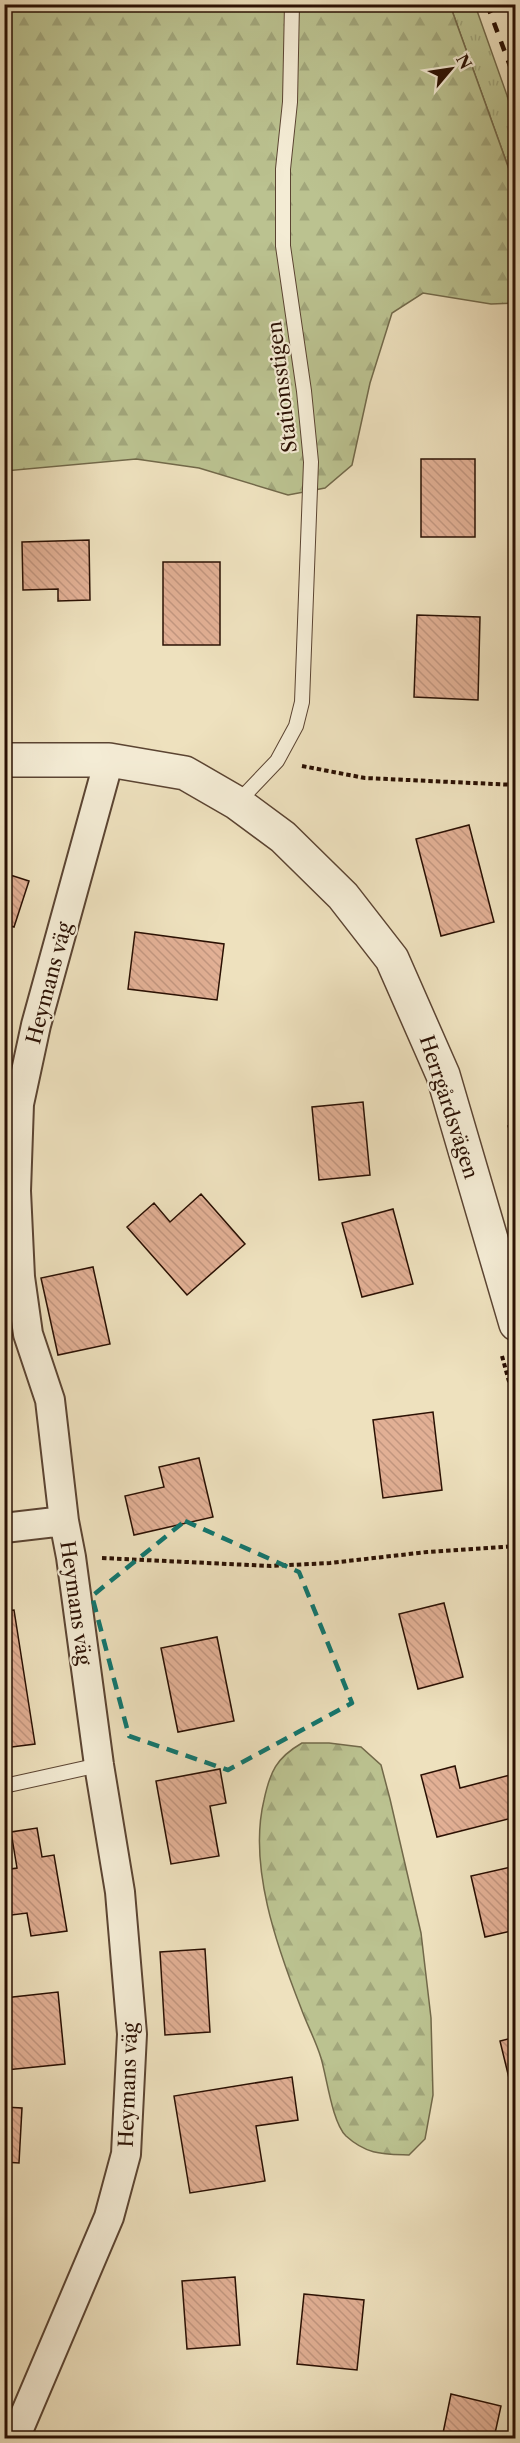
<svg xmlns="http://www.w3.org/2000/svg" width="520" height="2443" font-family="'Libre Caslon Text',serif">
	<defs>
		<pattern id="grass-tufts" width="24" height="20" patternUnits="userSpaceOnUse" patternTransform="scale(1.5)"><rect width="24" height="20" fill="#bbc290"/><path d="M3 7l-1-3M5 7V3M7 7l1-3M15 17l-1-3M17 17v-4M19 17l1-3" fill="none" stroke="#a1a67b"/></pattern>
		<pattern id="forest-firs" width="22" height="20" patternUnits="userSpaceOnUse" patternTransform="scale(1.5)"><rect width="22" height="20" fill="#bbc290"/><path d="M5 1l3.5 6h-7zM16 11l3.5 6h-7z" fill="#a1a67b"/></pattern>
		<pattern id="building-back-hatch" width="6" height="6" patternUnits="userSpaceOnUse" patternTransform="scale(1.5)"><rect width="6" height="6" fill="#e2b095"/><path d="M-1 5l2 2M0 0l6 6M5-1l2 2" fill="none" stroke="#c2967f"/></pattern>
	</defs>
	<rect width="100%" height="100%" fill="#eee1be"/>
	<filter id="stains"><feTurbulence type="fractalNoise" baseFrequency=".00333" numOctaves="4"/><feColorMatrix values="0 0 0 0 .2 0 0 0 0 .09 0 0 0 0 .02 0 0 0 .5 -.17"/></filter>
	<radialGradient id="worn" r=".72"><stop offset=".6" stop-color="#630" stop-opacity="0"/><stop offset="1" stop-color="#630" stop-opacity=".3"/></radialGradient>
	<path fill="url(#grass-tufts)" stroke="#72694a" stroke-width="1.5" d="M450,5H475L515,118V186Z"/>
	<path fill="url(#forest-firs)" stroke="#72694a" stroke-width="1.5" d="M5,5H450L515,186V303L491,304L423,293L392,313L370,383L352,465L325,488L288,495L199,468L136,459L5,471Z
		M302,1743H329L361,1747L381,1765L390,1799L421,1933L431,2018L433,2095L425,2139L409,2155C383,2154 367,2155 346,2136C332,2122 327,2078 321,2058C316,2041 307,2025 301,2008C277,1947 248,1866 264,1800C270,1772 276,1758 302,1743Z"/>
	<path fill="url(#building-back-hatch)" stroke="#2a1003" stroke-width="1.5" d="M421,459H475V537H421Z
		M89,540L90,600L58,601V589L23,590L22,542Z
		M163,562H220V645H163Z
		M417,615L480,617L478,700L414,697Z
		M469,825L494,922L441,936L416,839Z
		M4,873L29,881L14,927L4,924Z
		M135,932L224,944L217,1000L128,989Z
		M363,1102L370,1175L319,1180L312,1107Z
		M516,1123V1149L508,1126Z
		M201,1194L245,1244L187,1295L127,1227L154,1203L170,1222Z
		M393,1209L413,1284L362,1297L342,1223Z
		M93,1267L110,1344L58,1355L41,1278Z
		M433,1412L442,1490L383,1498L373,1420Z
		M199,1458L213,1517L134,1535L125,1496L164,1487L159,1467Z
		M444,1603L463,1677L418,1689L399,1614Z
		M14,1610L35,1744L4,1748V1611Z
		M217,1637L234,1721L178,1732L161,1648Z
		M455,1766L460,1788L514,1774L516,1817L437,1837L421,1775Z
		M220,1769L226,1803L210,1806L219,1856L171,1864L156,1781Z
		M37,1828L42,1857L54,1855L67,1931L31,1936L27,1913L4,1916V1870L17,1868L11,1832Z
		M516,1866V1930L485,1937L471,1876Z
		M205,1949L210,2032L165,2035L160,1952Z
		M58,1992L65,2064L6,2070L4,1998Z
		M516,2037V2107L500,2041Z
		M292,2077L298,2120L256,2126L265,2181L190,2193L174,2096Z
		M4,2107L22,2108L19,2163L4,2162Z
		M235,2277L240,2345L187,2349L182,2281Z
		M304,2294L364,2300L357,2370L297,2364Z
		M451,2394L501,2406L494,2438H442Z"/>
	<g fill="none" stroke-linecap="round" stroke-linejoin="round">
		<g stroke="#5b4432" stroke-width="16">
			<path id="service" d="M237,803L277,761L296,726L302,702L311,462L304,391L283,246V169L290,102L292,4
				M4,1786L99,1765"/>
		</g>
		<g stroke="#5b4432" stroke-width="32">
			<path id="minor" d="M4,1528L64,1521
				M15,2438L109,2217L126,2154L132,2034L120,1892L99,1765L71,1557L64,1521L50,1400L28,1334L20,1277L16,1191L19,1104L36,1025L109,760"/>
		</g>
		<g stroke="#5b4432" stroke-width="36">
			<path id="tertiary" d="M4,760H109L185,773L237,803L283,837L343,896L392,959L443,1075L516,1324"/>
		</g>
		<path stroke="#2a1003" stroke-width="4" stroke-dasharray="4.5 3" stroke-linecap="butt" d="M302,766L365,778L516,785
			M502,1356L516,1407
			M102,1558L271,1566L330,1563L427,1552L516,1546"/>
		<use href="#service" stroke="#f4ecd5" stroke-width="14"/>
		<use href="#minor" stroke="#f4ecd5" stroke-width="28"/>
		<use href="#tertiary" stroke="#f4ecd5" stroke-width="33"/>
		<path stroke="#2a1003" stroke-width="4.5" stroke-dasharray="10 10" stroke-linecap="butt" d="M487,4L516,82"/>
	</g>
	<path fill="none" stroke="#0f766e" stroke-width="4.5" stroke-dasharray="12 8" stroke-linejoin="round" d="M185,1521L299,1572L352,1703L228,1770L129,1736L92,1596Z"/>
	<g text-anchor="middle" stroke-width="4.5" stroke-linejoin="round" paint-order="stroke">
		<g font-size="20" fill="#2a1003" stroke="#f4ecd5">
			<text transform="translate(282 387) rotate(-97)" y="7">Stationsstigen</text>
			<text transform="translate(49 983) rotate(-75)" y="7">Heymans väg</text>
			<text transform="translate(449 1107) rotate(72)" y="7">Herrgårdsvägen</text>
			<text transform="translate(76 1603) rotate(82)" y="7">Heymans väg</text>
			<text transform="translate(128 2085) rotate(-88)" y="7">Heymans väg</text>
		</g>
	</g>
	<rect width="520" height="2443" fill="none" stroke="#eee1be" stroke-width="24"/>
	<rect x="6" y="6" width="508" height="2431" fill="none" stroke="#2a1003" stroke-width="3"/>
	<rect x="12" y="12" width="496" height="2419" fill="none" stroke="#2a1003" stroke-width="1.5"/>
	<g transform="translate(451 69) rotate(61)" stroke="#f4ecd5" stroke-width="4.5" paint-order="stroke">
	<path d="M0-4.5L10 22L0 15L-10 22Z" fill="#2a1003"/>
	<text y="-9" font-size="16" font-weight="bold" text-anchor="middle" fill="#2a1003">N</text>
	</g>
	<rect width="100%" height="100%" filter="url(#stains)"/>
	<rect width="100%" height="100%" fill="url(#worn)"/>
</svg>
